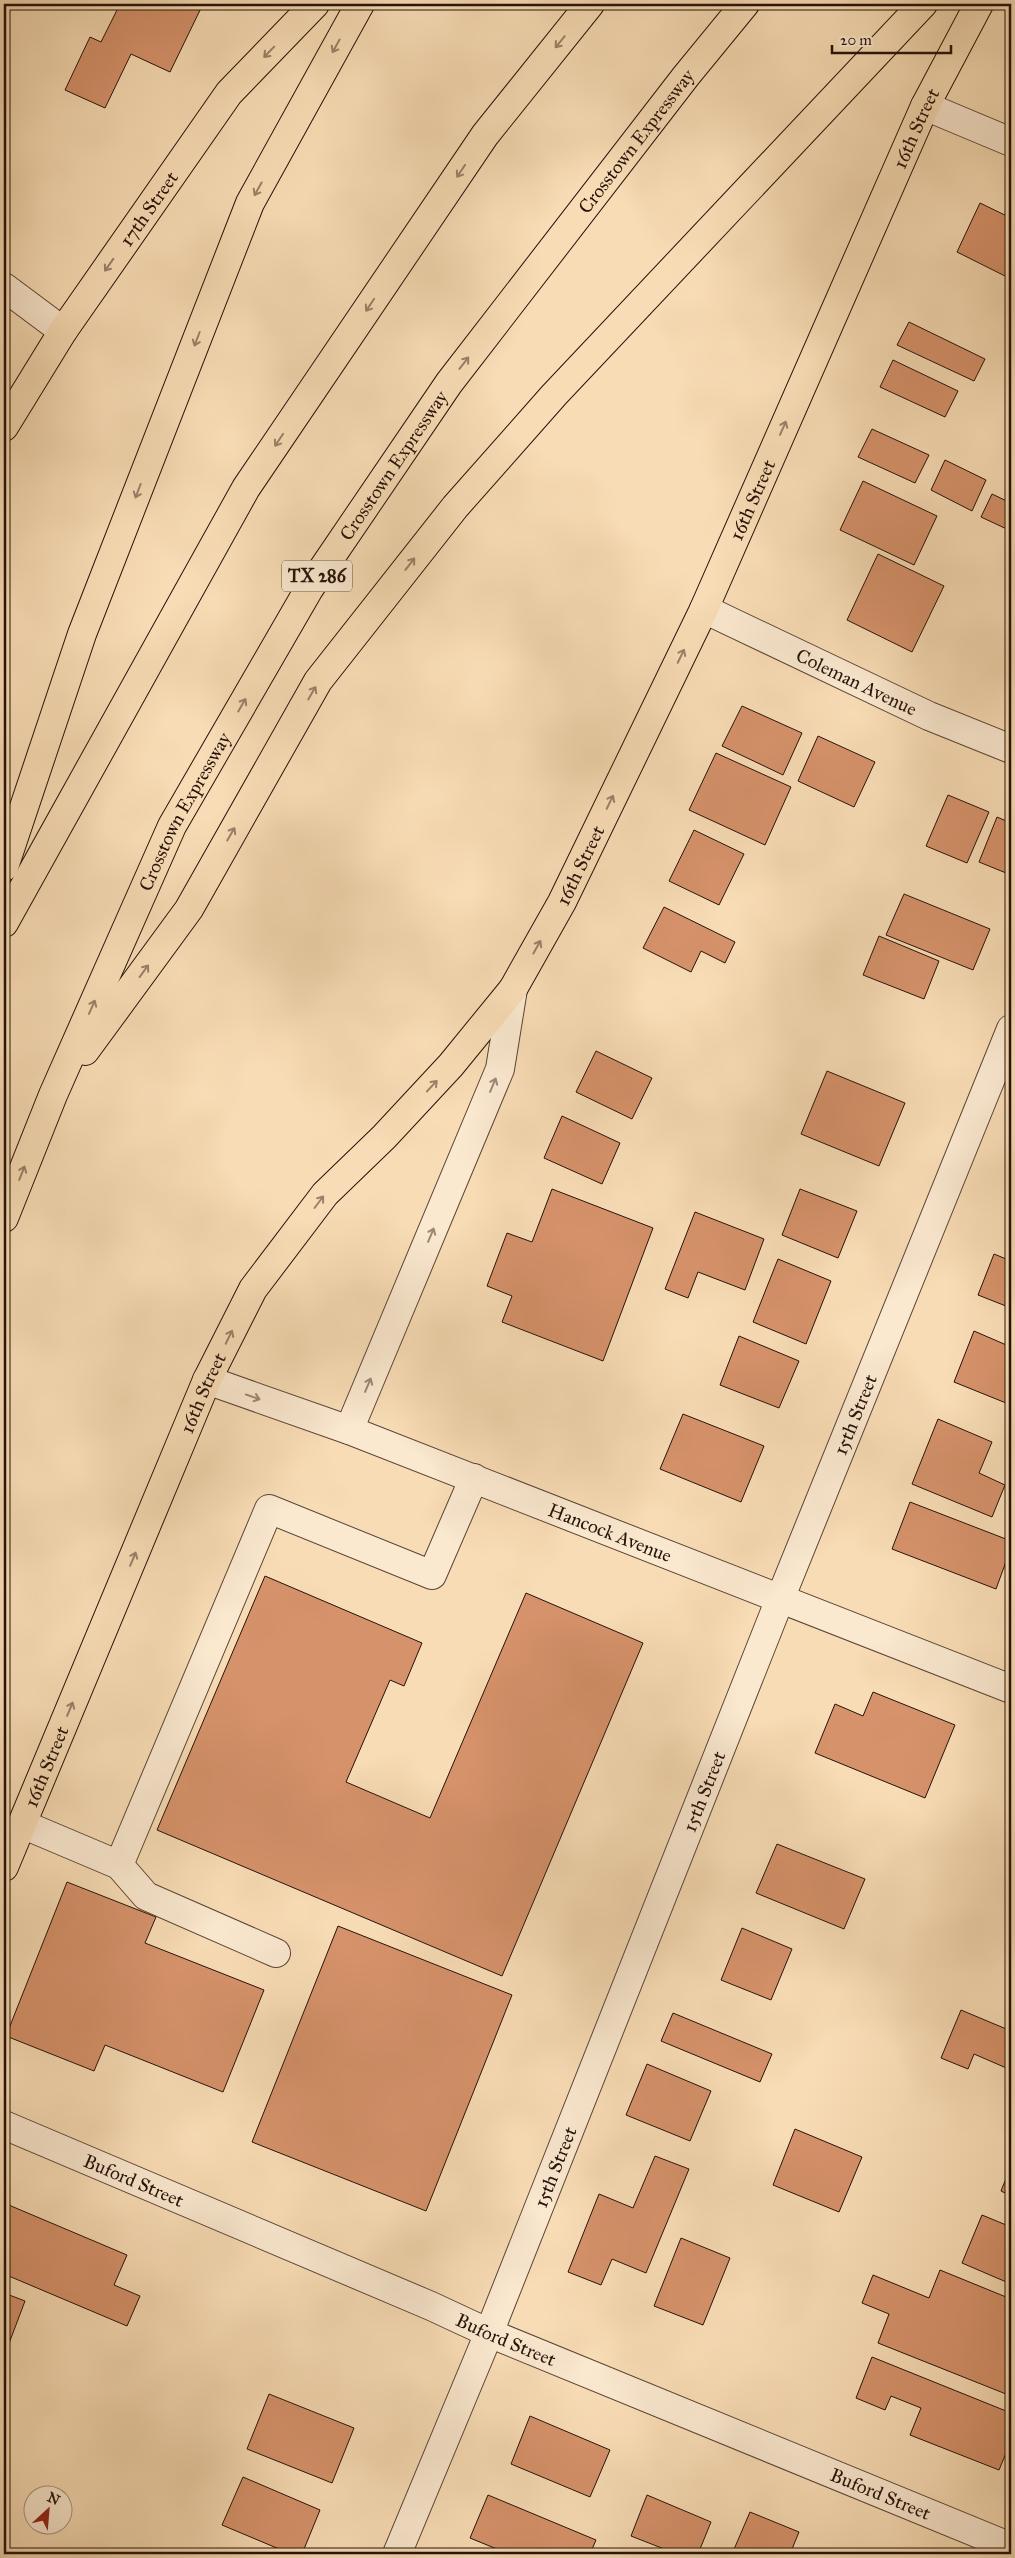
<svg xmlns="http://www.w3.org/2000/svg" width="1015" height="2558" font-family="'IM FELL Great Primer',serif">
	<rect width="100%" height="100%" fill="#f8dcb5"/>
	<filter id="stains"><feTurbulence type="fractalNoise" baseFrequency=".004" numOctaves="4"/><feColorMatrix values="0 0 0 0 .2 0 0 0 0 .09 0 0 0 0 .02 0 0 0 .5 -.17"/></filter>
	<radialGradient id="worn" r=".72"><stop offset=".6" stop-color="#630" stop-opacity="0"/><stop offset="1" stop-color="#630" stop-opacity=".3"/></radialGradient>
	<path fill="#d6926b" stroke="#25120a" d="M120,4H203L170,72L131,54L105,108L65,90L90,37L101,42Z
		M1011,68V84L1006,82Z
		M980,203L1011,218V279L957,252Z
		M909,322L985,359L974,381L897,345Z
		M893,360L958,391L945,417L880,387Z
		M872,429L929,455L915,483L858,457Z
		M945,460L986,480L972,511L931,490Z
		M863,481L937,516L914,565L840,530Z
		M992,494L1011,503V531L981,517Z
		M878,554L944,586L912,652L847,620Z
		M742,706L802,733L783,775L722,746Z
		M818,736L875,762L854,807L798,781Z
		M716,753L791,787L765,845L689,810Z
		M948,795L989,812L967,863L926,846Z
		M997,817L1011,823V875L979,862Z
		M694,830L744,854L719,905L669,881Z
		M904,894L990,929L973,970L886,935Z
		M664,907L735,942L725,963L701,951L691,972L643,948Z
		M879,936L939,961L924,999L863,975Z
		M596,1051L652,1078L632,1119L576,1092Z
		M827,1071L905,1103L879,1166L801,1134Z
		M562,1116L620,1143L602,1184L544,1158Z
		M552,1189L653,1228L603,1361L502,1322L512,1296L487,1286L507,1233L532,1242Z
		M800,1189L857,1211L838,1258L782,1235Z
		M695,1212L764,1239L745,1290L698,1272L688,1298L665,1289Z
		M994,1254L1011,1261V1308L978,1295Z
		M778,1259L831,1281L806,1344L753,1322Z
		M974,1331L1011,1347V1405L954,1382Z
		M739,1336L799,1361L779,1408L720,1385Z
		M683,1414L764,1446L741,1502L660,1469Z
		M938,1419L992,1442L979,1473L1005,1485L992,1517L912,1484Z
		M910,1502L1011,1541V1548L996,1589L892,1549Z
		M265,1576L422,1643L404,1686L390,1680L346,1782L430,1818L526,1593L643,1643L502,1976L157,1830Z
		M873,1692L955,1725L925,1798L815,1753L835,1704L863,1716Z
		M777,1844L865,1879L844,1929L756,1893Z
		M67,1882L156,1917L145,1943L264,1990L223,2092L105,2045L94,2071L6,2036Z
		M338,1926L512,1995L426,2211L252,2142Z
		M742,1928L792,1949L771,2000L721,1980Z
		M961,2010L1011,2031V2070L974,2054L968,2069L941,2058Z
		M673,2013L772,2054L760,2082L661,2041Z
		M647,2064L711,2091L690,2141L626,2115Z
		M795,2129L862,2157L839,2212L773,2185Z
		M655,2156L689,2169L646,2273L612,2259L601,2285L568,2272L599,2194L633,2208Z
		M1011,2166V2196L1001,2191Z
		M4,2203L127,2255L114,2285L140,2296L127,2326L4,2274Z
		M982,2215L1011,2227V2284L962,2263Z
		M681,2238L730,2258L703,2325L654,2306Z
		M940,2270L1011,2299V2396L878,2343L889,2314L862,2303L873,2275L929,2298Z
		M4,2293L25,2301L5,2354L4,2353Z
		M872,2357L1011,2413V2441L999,2470L910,2435L921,2408L891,2396L885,2410L856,2398Z
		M269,2394L354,2428L332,2483L247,2449Z
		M530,2416L610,2450L590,2497L511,2464Z
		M243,2477L320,2510L302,2554H291L222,2525Z
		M488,2495L596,2540L590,2554H509L470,2538Z
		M647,2495L711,2522L698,2554H677L631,2536Z
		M750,2512L799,2532L790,2554H732Z"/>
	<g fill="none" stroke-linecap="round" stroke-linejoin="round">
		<g stroke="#5a4435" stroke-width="30">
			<g id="minor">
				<path d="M925,106L1011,142"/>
				<path d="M4,287L63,331"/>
				<path id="s1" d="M704,609L929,716L1011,749"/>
				<path id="s2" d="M207,1380L349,1430L1011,1689"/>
				<path d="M349,1430L500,1069L513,989"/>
				<path d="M22,1824L119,1865L146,1896L276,1953"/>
				<path d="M119,1865L269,1509L432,1575L474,1478"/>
				<path id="s3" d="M4,2125L431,2306L489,2333L1011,2547"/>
				<path id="s4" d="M397,2554L489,2333L780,1599L1011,1029"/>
			</g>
		</g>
		<g stroke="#25120a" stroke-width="30">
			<g id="major">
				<path id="s5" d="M4,427L63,331L229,93L315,4"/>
				<path id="s6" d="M4,1867L207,1380L253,1289L325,1194L384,1137L451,1065L513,989L562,902L704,609L925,106L979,4"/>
			</g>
		</g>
		<g stroke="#25120a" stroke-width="30">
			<g id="highway">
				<path d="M4,867L82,634L250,203L360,4"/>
				<path d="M4,923L246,488L485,135L590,4"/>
				<path d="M85,1051L189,909L318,681L455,507L554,395L923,4"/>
				<path id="s7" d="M4,1218L53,1095L172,826L309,589L449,383L686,76L745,4"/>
			</g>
		</g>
		<use href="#minor" stroke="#fae8cf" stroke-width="28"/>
		<use href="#major" stroke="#f8dcb5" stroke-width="28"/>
		<use href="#highway" stroke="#f8dcb5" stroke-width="28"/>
	</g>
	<defs><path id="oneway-shaft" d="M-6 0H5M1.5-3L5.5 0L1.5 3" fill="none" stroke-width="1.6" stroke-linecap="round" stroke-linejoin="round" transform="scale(1.25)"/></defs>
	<g stroke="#998168">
		<use href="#oneway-shaft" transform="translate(560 42) rotate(129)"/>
		<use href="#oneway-shaft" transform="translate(336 46) rotate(119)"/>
		<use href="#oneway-shaft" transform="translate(269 52) rotate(134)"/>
		<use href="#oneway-shaft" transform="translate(461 171) rotate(124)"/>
		<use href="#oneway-shaft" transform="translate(258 189) rotate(119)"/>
		<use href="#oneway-shaft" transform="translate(109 265) rotate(125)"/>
		<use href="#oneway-shaft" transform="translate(370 305) rotate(124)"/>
		<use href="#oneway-shaft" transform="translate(197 339) rotate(111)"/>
		<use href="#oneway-shaft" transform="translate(464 363) rotate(-52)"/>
		<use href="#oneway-shaft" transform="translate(783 428) rotate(-66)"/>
		<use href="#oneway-shaft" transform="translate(279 440) rotate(124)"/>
		<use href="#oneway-shaft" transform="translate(138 491) rotate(111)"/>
		<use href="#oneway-shaft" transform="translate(410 564) rotate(-52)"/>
		<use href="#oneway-shaft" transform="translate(681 656) rotate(-64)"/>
		<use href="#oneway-shaft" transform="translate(312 693) rotate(-60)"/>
		<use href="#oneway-shaft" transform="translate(242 705) rotate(-60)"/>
		<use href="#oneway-shaft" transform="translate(610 802) rotate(-64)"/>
		<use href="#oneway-shaft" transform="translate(231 834) rotate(-60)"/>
		<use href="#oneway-shaft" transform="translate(537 947) rotate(-61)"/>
		<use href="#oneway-shaft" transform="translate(144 971) rotate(-54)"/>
		<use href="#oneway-shaft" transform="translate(92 1007) rotate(-66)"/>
		<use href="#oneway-shaft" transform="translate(432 1086) rotate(-47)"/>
		<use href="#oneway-shaft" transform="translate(22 1173) rotate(-68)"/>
		<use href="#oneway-shaft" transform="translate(319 1202) rotate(-53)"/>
		<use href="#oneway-shaft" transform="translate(229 1337) rotate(-64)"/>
		<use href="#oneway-shaft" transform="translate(133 1559) rotate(-67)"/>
		<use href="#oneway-shaft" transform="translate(70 1709) rotate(-67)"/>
	</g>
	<g stroke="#9a8876">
		<use href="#oneway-shaft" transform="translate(493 1085) rotate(-67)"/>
		<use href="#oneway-shaft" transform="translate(431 1235) rotate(-67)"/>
		<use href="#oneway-shaft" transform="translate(368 1385) rotate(-67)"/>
		<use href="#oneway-shaft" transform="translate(253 1397) rotate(19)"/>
	</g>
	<g text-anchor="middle" stroke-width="4" stroke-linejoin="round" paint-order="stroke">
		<rect fill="#fae8cf" stroke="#655245" stroke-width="1" x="282" y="560.5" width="70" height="31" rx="4"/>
		<g font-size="18" font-weight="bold" fill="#25120a">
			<text x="317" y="582">TX 286</text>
		</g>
		<g font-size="19" fill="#25120a" stroke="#fae8cf">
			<text dy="7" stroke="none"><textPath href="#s6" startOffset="1978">16th Street</textPath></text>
			<text dy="7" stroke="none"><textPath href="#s7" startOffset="1255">Crosstown Expressway</textPath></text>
			<text dy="7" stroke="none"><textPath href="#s5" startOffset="262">17th Street</textPath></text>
			<text dy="7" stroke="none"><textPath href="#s7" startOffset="850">Crosstown Expressway</textPath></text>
			<text dy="7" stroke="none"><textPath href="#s6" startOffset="1572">16th Street</textPath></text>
			<text dy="7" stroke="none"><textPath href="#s1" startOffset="169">Coleman Avenue</textPath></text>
			<text dy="7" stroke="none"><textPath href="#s7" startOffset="445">Crosstown Expressway</textPath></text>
			<text dy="7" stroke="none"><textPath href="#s6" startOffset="1168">16th Street</textPath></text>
			<text dy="7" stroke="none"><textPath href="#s6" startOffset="514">16th Street</textPath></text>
			<text dy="7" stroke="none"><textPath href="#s4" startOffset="1228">15th Street</textPath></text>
			<text dy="7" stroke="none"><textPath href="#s2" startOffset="431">Hancock Avenue</textPath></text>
			<text dy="7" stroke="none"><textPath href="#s6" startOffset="109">16th Street</textPath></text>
			<text dy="7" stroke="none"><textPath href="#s4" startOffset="822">15th Street</textPath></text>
			<text dy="7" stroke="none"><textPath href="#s4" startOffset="418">15th Street</textPath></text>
			<text dy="7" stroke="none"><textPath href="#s3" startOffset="141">Buford Street</textPath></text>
			<text dy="7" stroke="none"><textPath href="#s3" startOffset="546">Buford Street</textPath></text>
			<text dy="7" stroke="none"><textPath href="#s3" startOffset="951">Buford Street</textPath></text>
		</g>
	</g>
	<rect width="1015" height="2558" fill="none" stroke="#f8dcb5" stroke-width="20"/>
	<rect x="5" y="5" width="1005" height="2548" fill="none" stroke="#25120a" stroke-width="2.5"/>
	<rect x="10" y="10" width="995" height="2538" fill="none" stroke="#25120a"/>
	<g transform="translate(48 2510) rotate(26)"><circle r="24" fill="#fae8cf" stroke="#a59280"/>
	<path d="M0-4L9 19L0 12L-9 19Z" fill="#8f2418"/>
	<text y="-8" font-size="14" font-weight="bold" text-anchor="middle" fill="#25120a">N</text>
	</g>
	<path d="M832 45v8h119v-8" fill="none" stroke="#25120a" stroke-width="2.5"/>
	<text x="840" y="45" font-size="15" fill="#25120a" stroke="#fae8cf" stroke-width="4" paint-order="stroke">20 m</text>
	<rect width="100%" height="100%" filter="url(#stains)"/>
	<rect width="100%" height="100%" fill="url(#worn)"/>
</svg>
